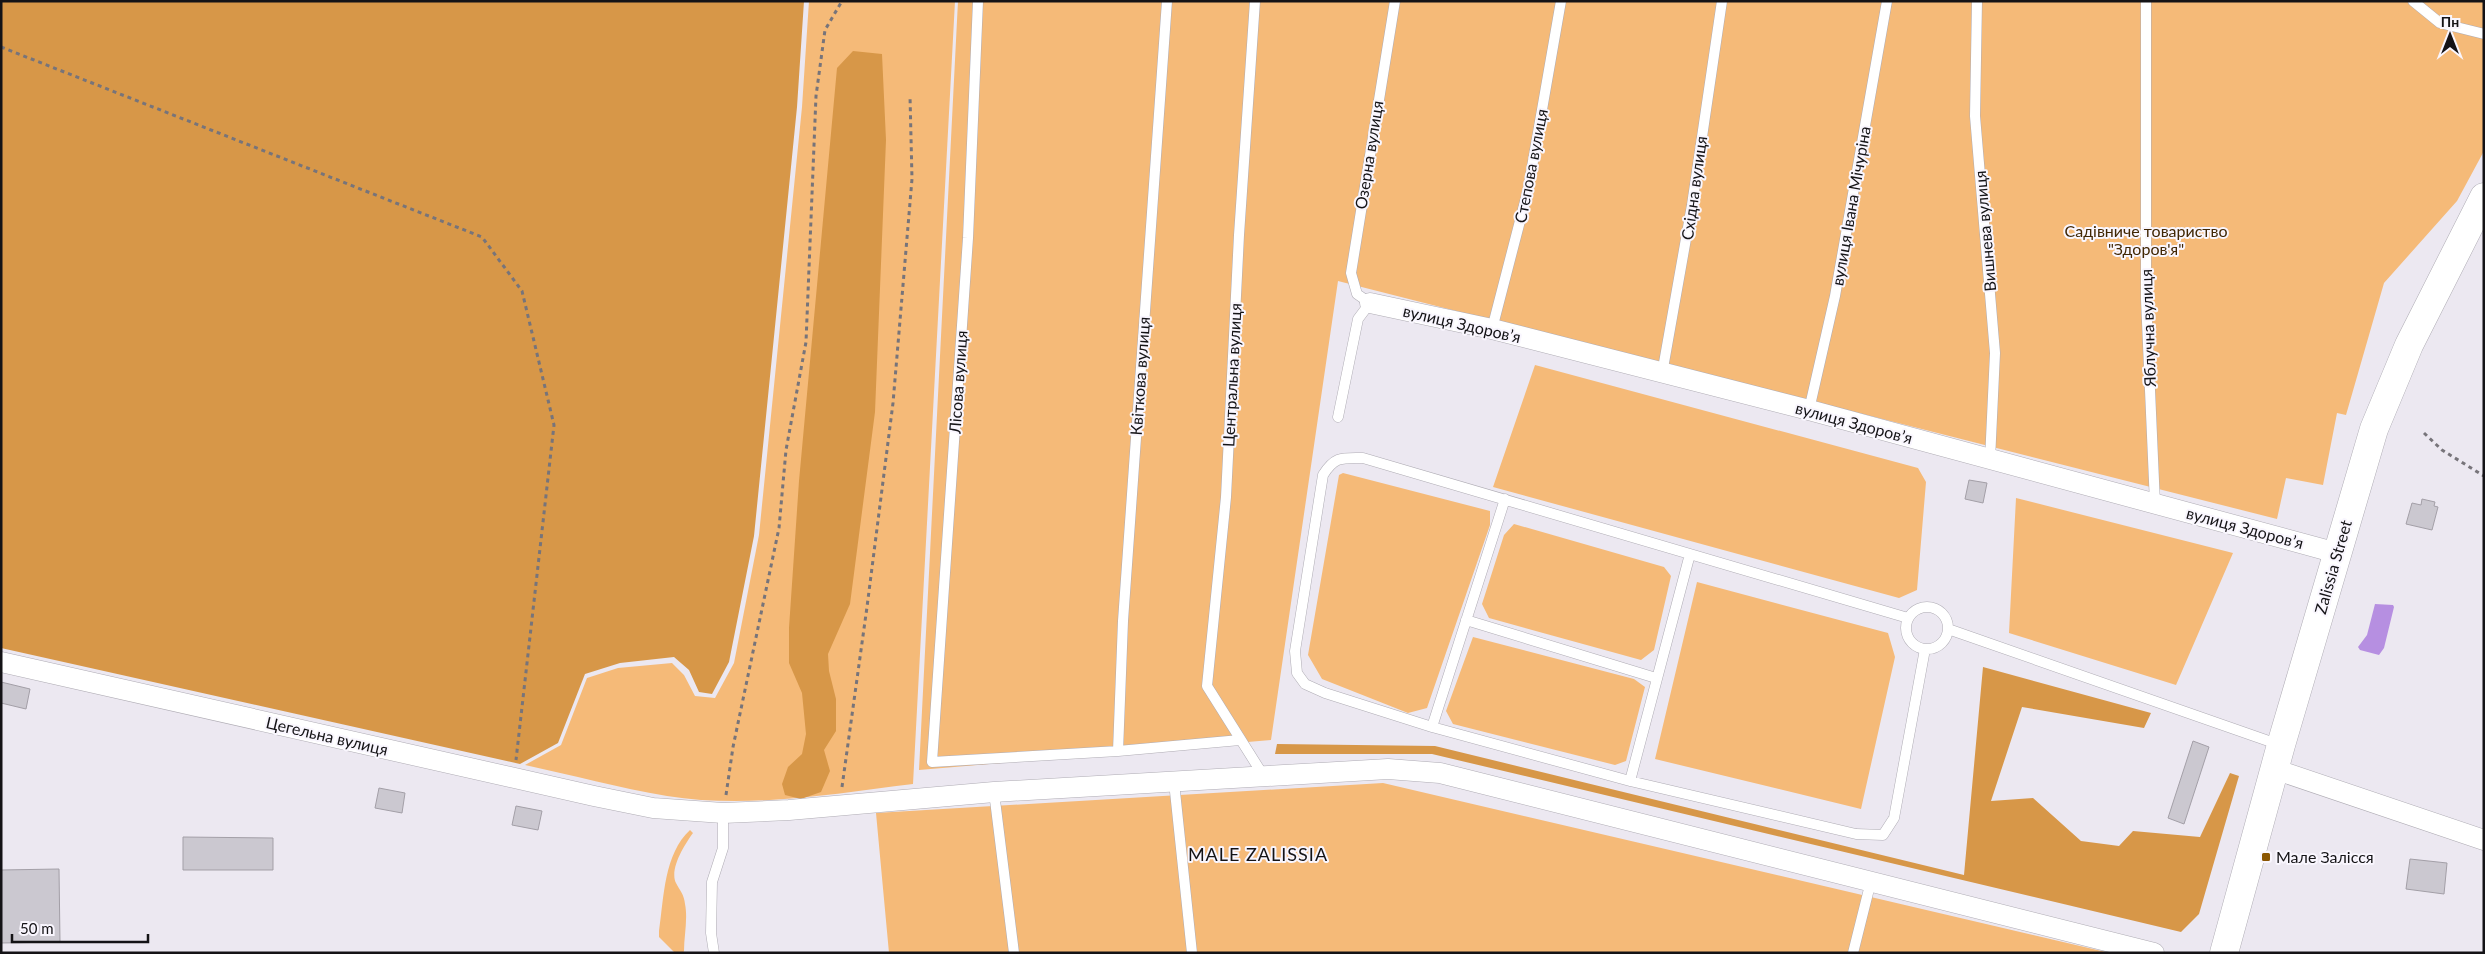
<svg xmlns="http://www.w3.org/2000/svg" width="2485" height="954" font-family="Lato,sans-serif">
	<rect width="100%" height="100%" fill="#ece8f1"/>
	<path fill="#f5ba78" d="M809,1H955L913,784C832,794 748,809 667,796C619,788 572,775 525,765L561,745L587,678L618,668L672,663L684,675L695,696L715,698L734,663L759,535L802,107Z
		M958,1H2484V151L2457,201L2384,283L2346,415L2337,413L2323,485L2286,478L2277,519L1338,281L1271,740L919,770Z
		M1535,365L1918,468L1926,482L1917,590L1899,598L1493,487Z
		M1343,473L1490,511V525L1427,708L1408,713L1322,679L1308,655L1339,475Z
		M2016,498L2233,553L2176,685L2009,633Z
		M1514,524L1664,567L1671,576L1654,650L1641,660L1489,618L1482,604L1504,535Z
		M1697,582L1888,633L1895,657L1861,809L1655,759Z
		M1473,637L1634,679L1645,687L1626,761L1615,765L1453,724L1446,711Z
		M1383,783L2110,953H889L876,813Z
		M690,830L693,833C685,844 669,869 676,883C680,891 684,894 685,904C688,919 684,936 684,951L683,953H675L659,937V931C664,897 664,854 690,830Z"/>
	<path fill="#d79748" d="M1,1H804L797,107L754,536L729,662L712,694L699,692L689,670L674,657L620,663L585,674L558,743L520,764L1,648Z
		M853,51L882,54L886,140L875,412L850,604L828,654L829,671L836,699V731L824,750L830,771L821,792L801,799L785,795L782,784L788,767L802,754L806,734L802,693L789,663V628L799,481L837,68Z
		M1983,667L2151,713L2144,728L2022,707L1991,801L2033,798L2081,841L2119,846L2133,831L2200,837L2230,773L2239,776L2199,914L2181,932L1432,754H1275L1277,744L1435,746L1964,875Z"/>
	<path fill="#b68fe1" d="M2375,604L2393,605L2394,607L2384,648L2379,655L2360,650L2358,647L2367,635Z"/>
	<path fill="#cbc8d0" stroke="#a39fa7" d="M1969,480L1987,483L1983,503L1965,499Z
		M2422,499L2435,502L2434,506L2438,507L2432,530L2406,524L2412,503L2421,505Z
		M1,682L30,689L26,709L1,703Z
		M2193,741L2209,747L2184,824L2168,818Z
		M379,788L405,793L402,813L375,808Z
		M516,806L542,811L538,830L512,825Z
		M183,837L273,838V870H183Z
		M2410,859L2447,863L2444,894L2406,889Z
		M59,869L60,942L1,943V870Z"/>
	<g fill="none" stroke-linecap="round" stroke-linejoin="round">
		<g stroke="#afacb4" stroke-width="11">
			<path id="lane" d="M978,1L968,238L932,762L1118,751L1240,740
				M1255,1L1239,235L1226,497L1207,686L1263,775
				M1977,1L1975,116L1995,353L1990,460
				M2146,1V299L2155,504
				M2413,1L2440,23L2484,34
				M1492,329L1528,190L1561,1
				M1662,374L1692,205L1722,1
				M1809,410L1835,296L1887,1
				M1338,417L1358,319L1370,303L1357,294L1351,273L1395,1
				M1906 628a21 21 0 1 1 42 0a21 21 0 1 1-42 0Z
				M1908,618L1363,458C1342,458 1335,456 1323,475L1295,651L1297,673L1305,684L1325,693L1432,727L1630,781L1856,834L1883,835L1894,818L1925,649
				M1466,620L1656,678
				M1948,629L2280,745
				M1432,727L1505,499
				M1118,751L1123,621L1167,1
				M1630,781L1690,554
				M1174,782L1192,953
				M994,792L1014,953
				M714,953L711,933L712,882L723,848V813
				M1853,953L1871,881"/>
		</g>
		<g stroke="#afacb4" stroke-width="21">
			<path id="street" d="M1370,303L1492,329L1809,410L2337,553
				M1,662L594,796L653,808L723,813L789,810L994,792L1388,769L1440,773L2154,953
				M2274,769L2484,840"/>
		</g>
		<g stroke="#afacb4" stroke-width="29">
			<path id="secondary" d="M2224,953L2281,745L2374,429L2409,345L2484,197"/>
		</g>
		<path stroke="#77747a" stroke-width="3" stroke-dasharray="4 4" stroke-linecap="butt" d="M1,47L482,237L522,291L554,425L516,760
			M2424,433L2442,450L2484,476
			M842,787L867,607L893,403L912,179L910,96
			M726,795L733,747L779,528L786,450L806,342L816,96L825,30L842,1"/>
		<use href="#lane" stroke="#fff" stroke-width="10"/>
		<use href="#street" stroke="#fff" stroke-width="20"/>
		<use href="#secondary" stroke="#fff" stroke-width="28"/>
	</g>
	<rect fill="#8a5502" stroke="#f9f6fe" stroke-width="2" x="2261" y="852" width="10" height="10" rx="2.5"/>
	<g text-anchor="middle" stroke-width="4" stroke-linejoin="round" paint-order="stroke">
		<g font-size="16" fill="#141316" stroke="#f9f6fe">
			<text transform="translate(1369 155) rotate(-81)" y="6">Озерна вулиця</text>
			<text transform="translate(1531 166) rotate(-79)" y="6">Степова вулиця</text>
			<text transform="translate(1694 188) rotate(-82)" y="6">Східна вулиця</text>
			<text transform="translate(1851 206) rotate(-80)" y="6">вулиця Івана Мічуріна</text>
			<text transform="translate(1985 231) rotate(-95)" y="6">Вишнева вулиця</text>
			<text transform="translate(1462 324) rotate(13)" y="6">вулиця Здоровʼя</text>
			<text transform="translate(2148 328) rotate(-92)" y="6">Яблучна вулиця</text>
			<text transform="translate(1232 375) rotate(-87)" y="6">Центральна вулиця</text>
			<text transform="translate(1140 376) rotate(-86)" y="6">Квіткова вулиця</text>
			<text transform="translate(958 382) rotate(-86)" y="6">Лісова вулиця</text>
			<text transform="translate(1854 423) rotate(15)" y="6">вулиця Здоровʼя</text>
			<text transform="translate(2245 528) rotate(15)" y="6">вулиця Здоровʼя</text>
			<text transform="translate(2333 567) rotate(-74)" y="6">Zalissia Street</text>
			<text transform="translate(327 736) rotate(13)" y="6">Цегельна вулиця</text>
		</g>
		<g font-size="16" fill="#412704" stroke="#f9f6fe">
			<text x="2146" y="237">Садівниче товариство<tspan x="2146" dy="18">"Здоров'я"</tspan></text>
		</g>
		<g font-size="16" fill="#141316" stroke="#f9f6fe" text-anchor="start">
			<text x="2276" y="863">Мале Залісся</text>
		</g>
		<g font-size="18" letter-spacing="1" fill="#141316" stroke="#f9f6fe">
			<text x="1258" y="861">MALE ZALISSIA</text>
		</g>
	</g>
	<rect width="2485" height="954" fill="none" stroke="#141316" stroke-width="5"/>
	<g transform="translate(2450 35)" stroke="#f9f6fe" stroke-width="4" paint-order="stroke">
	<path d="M0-4L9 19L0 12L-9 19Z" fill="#141316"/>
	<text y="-8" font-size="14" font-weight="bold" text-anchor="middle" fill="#141316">Пн</text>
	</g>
	<path d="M12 934v8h136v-8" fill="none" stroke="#141316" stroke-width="2.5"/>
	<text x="20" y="934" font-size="15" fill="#141316" stroke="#f9f6fe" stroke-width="4" paint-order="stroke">50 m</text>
</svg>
